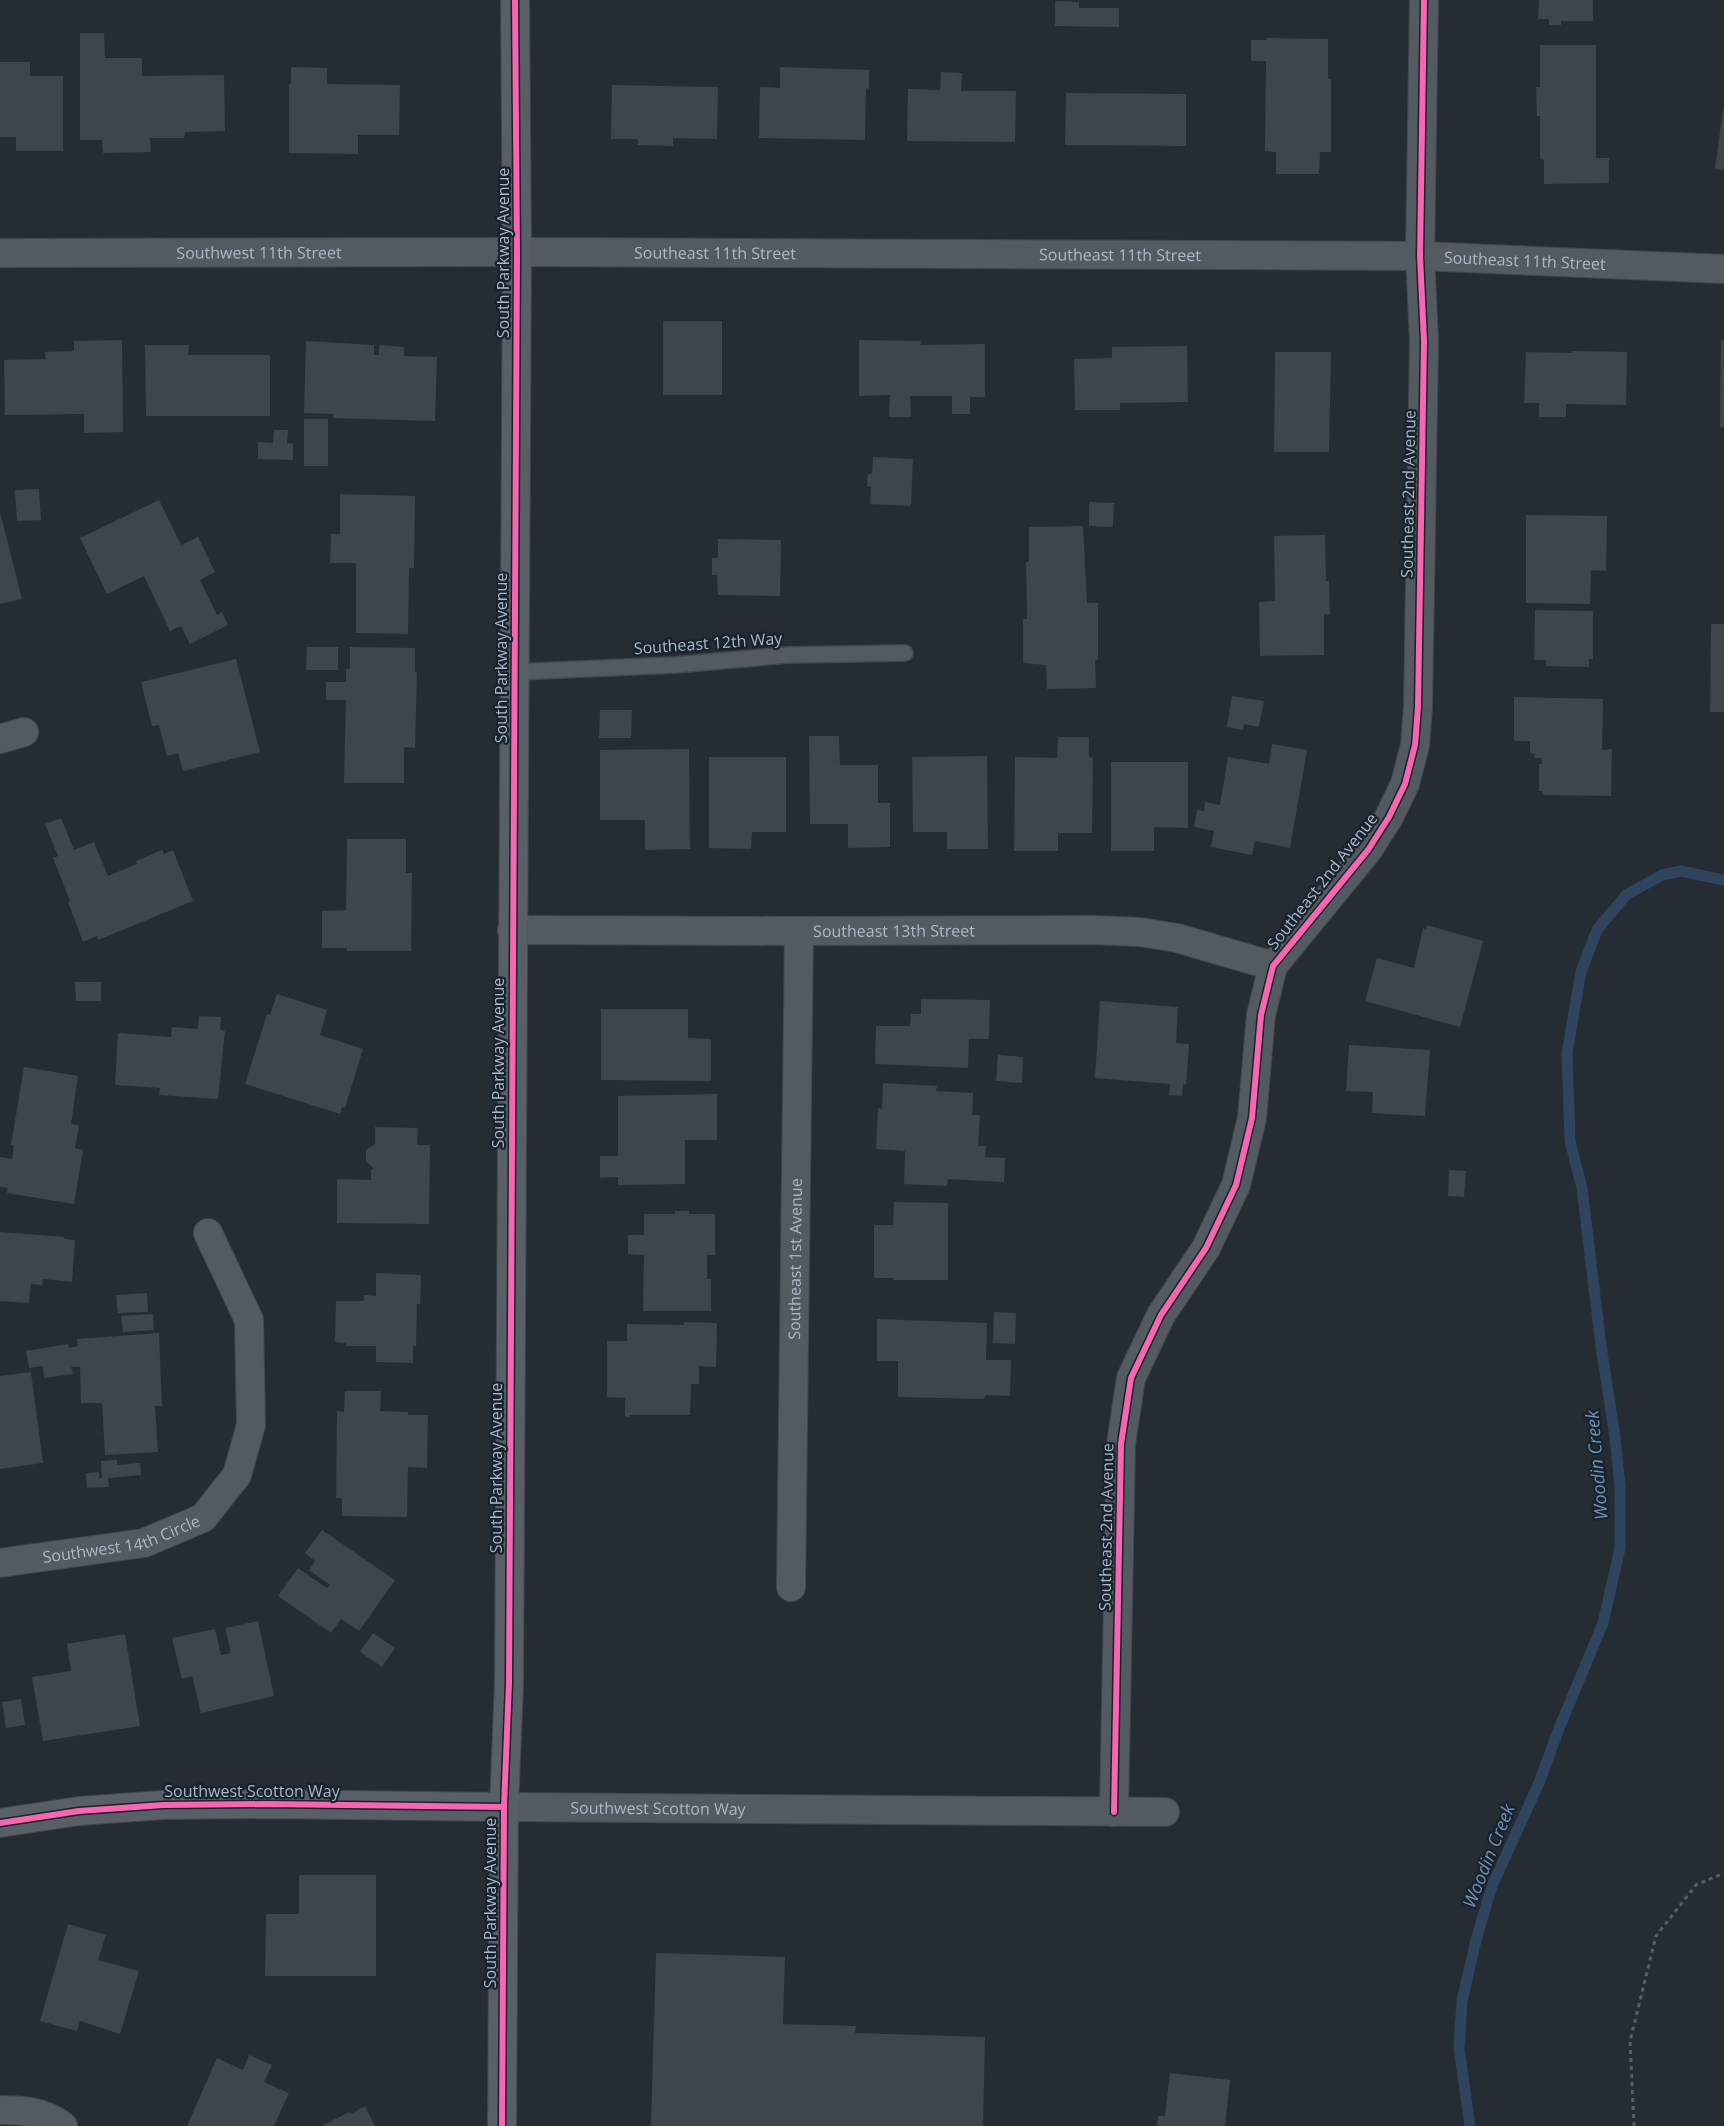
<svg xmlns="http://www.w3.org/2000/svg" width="1724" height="2126" font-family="'Open Sans',sans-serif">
	<rect width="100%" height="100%" fill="#252c34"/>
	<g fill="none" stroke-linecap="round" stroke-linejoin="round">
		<path stroke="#2e455d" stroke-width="11" d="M1470,2126L1459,2048L1462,2001L1476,1940L1492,1886L1539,1783L1558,1731L1603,1623L1620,1548V1486L1615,1437L1601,1346L1582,1188L1570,1141L1567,1053L1581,972L1597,930L1626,895L1662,875L1681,871L1724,880"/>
	</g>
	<path fill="#3f454c" d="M1539,0H1593V21H1561V25H1549V19H1538Z
		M1055,1L1079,2V8H1119V27L1055,26Z
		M80,33H104L105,58H142V76L224,75L225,131L185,132L184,138H150L151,152L103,153L102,140H80Z
		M1267,38L1328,39V79H1331V152H1320L1319,174H1276V152L1265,151L1266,61H1251V40H1267Z
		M1540,45H1596V158H1609V183L1544,184V160L1540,159V116H1537L1536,87H1540Z
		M0,62H30V76H63V151H16V137H0Z
		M291,67L327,68V84L400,85L399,135H358V154L289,153V84H291Z
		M780,67L869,70V89L866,88L865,140L759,138L760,87L780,88Z
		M941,72L962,73L961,91H1016L1015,142L907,141L908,89L940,90Z
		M612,85L718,87L717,139L673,138V146L638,145V139H611Z
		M1066,93L1186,94V146L1065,145Z
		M1723,109H1724V170L1715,169Z
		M663,321H722V395H663Z
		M122,340L123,432L84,433V414L5,415L4,360L46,359L45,352L74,351V341Z
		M859,340L921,341L920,345L985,344V397H970V414H952V396H910L911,417H889L890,395L859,396Z
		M1721,340H1724V428L1720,427Z
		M306,341L374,345V355H379V345L404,347V356L437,357L435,421L333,418V414L304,413Z
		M145,345H189L188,355H270V416H146Z
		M1187,346L1188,402L1120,403V410H1075L1074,359L1112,358V347Z
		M1572,351L1627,352L1626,405L1566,404V417H1539V403H1524L1526,352L1572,353Z
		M1275,352H1331L1329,452H1274Z
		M304,419H328V466H304Z
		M274,430H288L287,443L293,444V460L258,459V442L273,443Z
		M873,457L913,459L911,506L870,504L871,487L867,486L868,474H872Z
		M39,489L41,520L17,521L15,490Z
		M340,494L415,496L414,568H409L408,634L356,633V563H330L331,534H340Z
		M159,500L181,545L198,537L215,572L200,580L217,615L222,612L228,625L190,644L181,626L170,631L144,576L107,594L80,538Z
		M1089,502L1114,503L1113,527L1089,526Z
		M0,512L22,599L0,604Z
		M1526,515L1607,516L1606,571L1591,570L1590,604L1526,603Z
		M1083,526L1087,603H1098V660H1095L1096,688L1047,689L1046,665L1023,663V619H1027L1026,562H1029V527Z
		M1325,535L1326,581H1329L1330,615L1324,614V655L1260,656L1259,602L1275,601L1274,536Z
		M718,539L781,540L780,596L718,595L717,575H712V558H718Z
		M1535,610L1593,611V659H1589V667L1546,666V660H1534Z
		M1711,624H1724V712H1710Z
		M307,647H338V670H306Z
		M350,647L415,648V672H417L415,748L404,747V783H344L346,700H326V682H346V669H350Z
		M236,659L260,752L183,771L178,753L167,756L159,725L152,726L141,682Z
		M1232,696L1264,701L1259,727L1244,724L1243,730L1227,727Z
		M1514,697L1603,699L1602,750L1612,749L1611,796L1543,795L1542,791H1539V764H1542L1541,758H1534L1535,754L1530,753V741H1514Z
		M600,710H632L631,738H599Z
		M809,736H839L840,765H878V803H890V847L848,848V824H810Z
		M1058,737H1089V757L1093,758L1092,833H1058V851H1014L1015,757L1057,758Z
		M1272,744L1307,750L1290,848L1255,841L1252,855L1211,847L1214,831L1194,827L1197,810L1204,811L1205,802L1220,805L1228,757L1269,764Z
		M689,749L690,849L645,850V820H600V750Z
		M987,756L988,849H947V832H913L912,757Z
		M709,757H786V832H752L751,849L709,848Z
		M1111,762H1188V828L1154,827V851H1111Z
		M61,818L74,850L94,842L108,876L137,864L136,861L162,850L164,854L173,850L193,901L98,940L97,936L83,942L68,902L70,901L53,858L58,856L45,824Z
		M347,839H406V873H412L411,951H347V948H322V911L346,910Z
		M1427,925L1483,941L1460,1027L1365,1001L1377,958L1414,968L1423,928L1426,929Z
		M75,982H101V1001H76Z
		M277,994L327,1010L320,1035L363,1049L345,1108L342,1107L340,1114L245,1084L267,1014L270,1015Z
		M921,999L990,1000L989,1039H969L968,1068L875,1064L876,1026H910L911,1014H921Z
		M1100,1001L1178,1007L1176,1043L1189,1044L1186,1085L1183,1084L1182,1096L1169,1095L1170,1084L1095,1078Z
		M601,1009H688V1038L711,1039V1081L601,1080Z
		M199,1016L221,1017L220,1030L225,1031L218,1099L159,1095L160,1088L115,1085L118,1033L171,1037L172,1027L198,1029Z
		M1349,1045L1430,1050L1425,1116L1372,1113L1373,1092L1346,1091Z
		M998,1055L1023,1057L1022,1083L996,1081Z
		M24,1067L78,1076L71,1124L79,1125L75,1148L83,1150L74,1204L7,1193L8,1188L0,1187V1157L12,1159L14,1145H11Z
		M883,1083L937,1086L936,1091L973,1093L972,1115H980L978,1146H986L985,1157L1005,1158L1004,1182L948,1179L947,1186L904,1184L905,1151L876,1149L878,1108L882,1109Z
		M717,1094V1140H685V1184L618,1185V1177L600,1178V1156H618V1096Z
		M375,1127L418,1128L417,1145H430L429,1224L337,1223V1179L371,1180V1170L374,1169L366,1161V1150L375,1144Z
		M1449,1170L1466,1171L1464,1197L1448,1196Z
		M894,1202L948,1203V1280H893V1278H874V1225H893Z
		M675,1211H689V1214H715V1255H707V1279H711V1311H643L644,1255L628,1254V1235H644V1214H675Z
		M0,1232L64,1237V1239L75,1240L72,1282L43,1279L42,1285L31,1284L29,1303L0,1301Z
		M376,1273L421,1275L420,1304H417L416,1346H413V1363L376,1362V1346H346V1343L335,1342L336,1301H364V1295L376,1296Z
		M147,1293L148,1312L118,1313L116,1295Z
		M994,1312L1016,1313L1015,1344L993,1343Z
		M153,1314L154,1330L123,1332L121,1316Z
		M877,1319L987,1323L986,1360H1011L1010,1396L985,1395L984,1399L898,1397V1361H877Z
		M684,1322L717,1323L716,1367L699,1366V1384H691L690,1415H630V1417L625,1416V1398L607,1397V1341H627V1324L684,1325Z
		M159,1333L162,1406H155L158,1452L105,1455L102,1403H81L80,1367H71L73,1374L44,1378L43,1366L29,1368L26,1351L68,1344L69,1348L78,1346L77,1339Z
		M31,1372L43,1463L0,1469V1376Z
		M345,1391H381L380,1411L408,1412V1415H428L427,1468L408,1467L407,1517L342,1516V1498H336L337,1411L344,1412Z
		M117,1460V1465L140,1463L141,1475L108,1478L109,1487L87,1488L86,1473L99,1472V1478H102L101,1461Z
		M322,1530L395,1580L359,1631L341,1619L331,1633L278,1596L298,1568L327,1588L330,1585L309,1570L315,1561L305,1553Z
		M258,1621L274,1696L201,1713L192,1676L182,1679L172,1638L215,1629L221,1655L231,1653L225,1628Z
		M373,1633L395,1648L382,1667L360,1652Z
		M125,1634L140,1726L43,1741L32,1677L71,1671L67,1644Z
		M21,1699L25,1725L6,1728L2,1702Z
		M299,1875H376V1976H265L266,1914H299Z
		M68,1924L106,1935L98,1960L139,1971L120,2034L80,2021L77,2031L40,2021Z
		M656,1953L785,1957L783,2024L856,2026L855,2033L985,2037L983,2126H651Z
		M249,2055L272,2065L264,2082L289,2093L274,2126H187L217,2058L243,2070Z
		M1170,2073L1230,2080L1225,2126H1157L1158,2116H1165Z
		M365,2106L375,2126H322L349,2112L351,2114Z"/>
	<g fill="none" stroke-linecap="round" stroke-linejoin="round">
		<g stroke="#43484e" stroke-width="18">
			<path id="lane" d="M514,672L675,665L788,655L905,653"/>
		</g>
		<g stroke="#43484e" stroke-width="30">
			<g id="street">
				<path id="s1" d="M0,253L517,252L1420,256L1724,269"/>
				<path d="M0,739L24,732"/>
				<path id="s2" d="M512,930L799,931L1092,930L1140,932L1177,938L1273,966"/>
				<path id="s3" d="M0,1563L144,1543L203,1518L237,1475L251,1425L249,1320L208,1233"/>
				<path id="s4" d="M791,1587L799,931"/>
				<path id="s5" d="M504,1807L1165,1812"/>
				<path d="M1114,1812L1121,1444L1131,1378L1161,1315L1206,1248L1236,1185L1252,1118L1261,1015L1273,966L1368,850L1389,817L1405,784L1415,745L1418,707L1424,341L1420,256L1424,0"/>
				<path d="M0,2110C23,2110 44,2111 63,2126"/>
			</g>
		</g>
		<g stroke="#43484e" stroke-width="30">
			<path id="secondary" d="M0,1823L79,1811L163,1805L268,1804L504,1807
				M502,2126L504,1807L509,1683L517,252L515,0"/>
		</g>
		<path stroke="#575e64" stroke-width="3" stroke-dasharray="4 4" stroke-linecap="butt" d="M1634,2126L1630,2041L1656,1936L1696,1885L1724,1873"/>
		<use href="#lane" stroke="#545a62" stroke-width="15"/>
		<use href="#street" stroke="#545a62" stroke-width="28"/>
		<use href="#secondary" stroke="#585f67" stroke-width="28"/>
		<g stroke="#18232f" stroke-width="9">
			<path id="cycleway" d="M1114,1812L1121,1444L1131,1378L1161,1315L1206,1248L1236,1185L1252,1118L1261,1015L1273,966L1368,850L1389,817L1405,784L1415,745L1418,707L1424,341L1420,256L1424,0
				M0,1823L79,1811L163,1805L268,1804L504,1807
				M502,2126L504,1807L509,1683L517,252L515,0"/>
		</g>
		<use href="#cycleway" stroke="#f766af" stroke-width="6"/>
	</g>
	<g text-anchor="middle" stroke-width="4.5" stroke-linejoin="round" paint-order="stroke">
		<g font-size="16" fill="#adb8c7" stroke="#18232f">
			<text dy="6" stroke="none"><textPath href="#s1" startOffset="259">Southwest 11th Street</textPath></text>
			<text transform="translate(503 253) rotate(-90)" y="6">South Parkway Avenue</text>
			<text dy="6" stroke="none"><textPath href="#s1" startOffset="715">Southeast 11th Street</textPath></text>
			<text dy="6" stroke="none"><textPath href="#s1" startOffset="1120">Southeast 11th Street</textPath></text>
			<text dy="6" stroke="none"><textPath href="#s1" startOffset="1525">Southeast 11th Street</textPath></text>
			<text transform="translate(1408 494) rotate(-89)" y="6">Southeast 2nd Avenue</text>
			<text transform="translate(708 643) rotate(-4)" y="6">Southeast 12th Way</text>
			<text transform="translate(501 658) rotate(-90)" y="6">South Parkway Avenue</text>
			<text transform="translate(1322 881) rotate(-52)" y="6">Southeast 2nd Avenue</text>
			<text dy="6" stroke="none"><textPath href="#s2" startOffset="382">Southeast 13th Street</textPath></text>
			<text transform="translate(498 1063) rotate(-90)" y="6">South Parkway Avenue</text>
			<text dy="6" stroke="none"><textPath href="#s4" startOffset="328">Southeast 1st Avenue</textPath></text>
			<text transform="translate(496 1468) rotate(-90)" y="6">South Parkway Avenue</text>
			<text transform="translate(1106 1527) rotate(-89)" y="6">Southeast 2nd Avenue</text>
			<text dy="6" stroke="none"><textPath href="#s3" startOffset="124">Southwest 14th Circle</textPath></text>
			<text x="252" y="1797">Southwest Scotton Way</text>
			<text dy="6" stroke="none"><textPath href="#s5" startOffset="154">Southwest Scotton Way</textPath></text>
			<text transform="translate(490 1903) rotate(-90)" y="6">South Parkway Avenue</text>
		</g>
		<g font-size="18" font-style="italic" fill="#7291b2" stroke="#18232f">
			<text transform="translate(1597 1465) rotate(-95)" y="6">Woodin Creek</text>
			<text transform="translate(1489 1856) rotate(-68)" y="6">Woodin Creek</text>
		</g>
	</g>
</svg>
